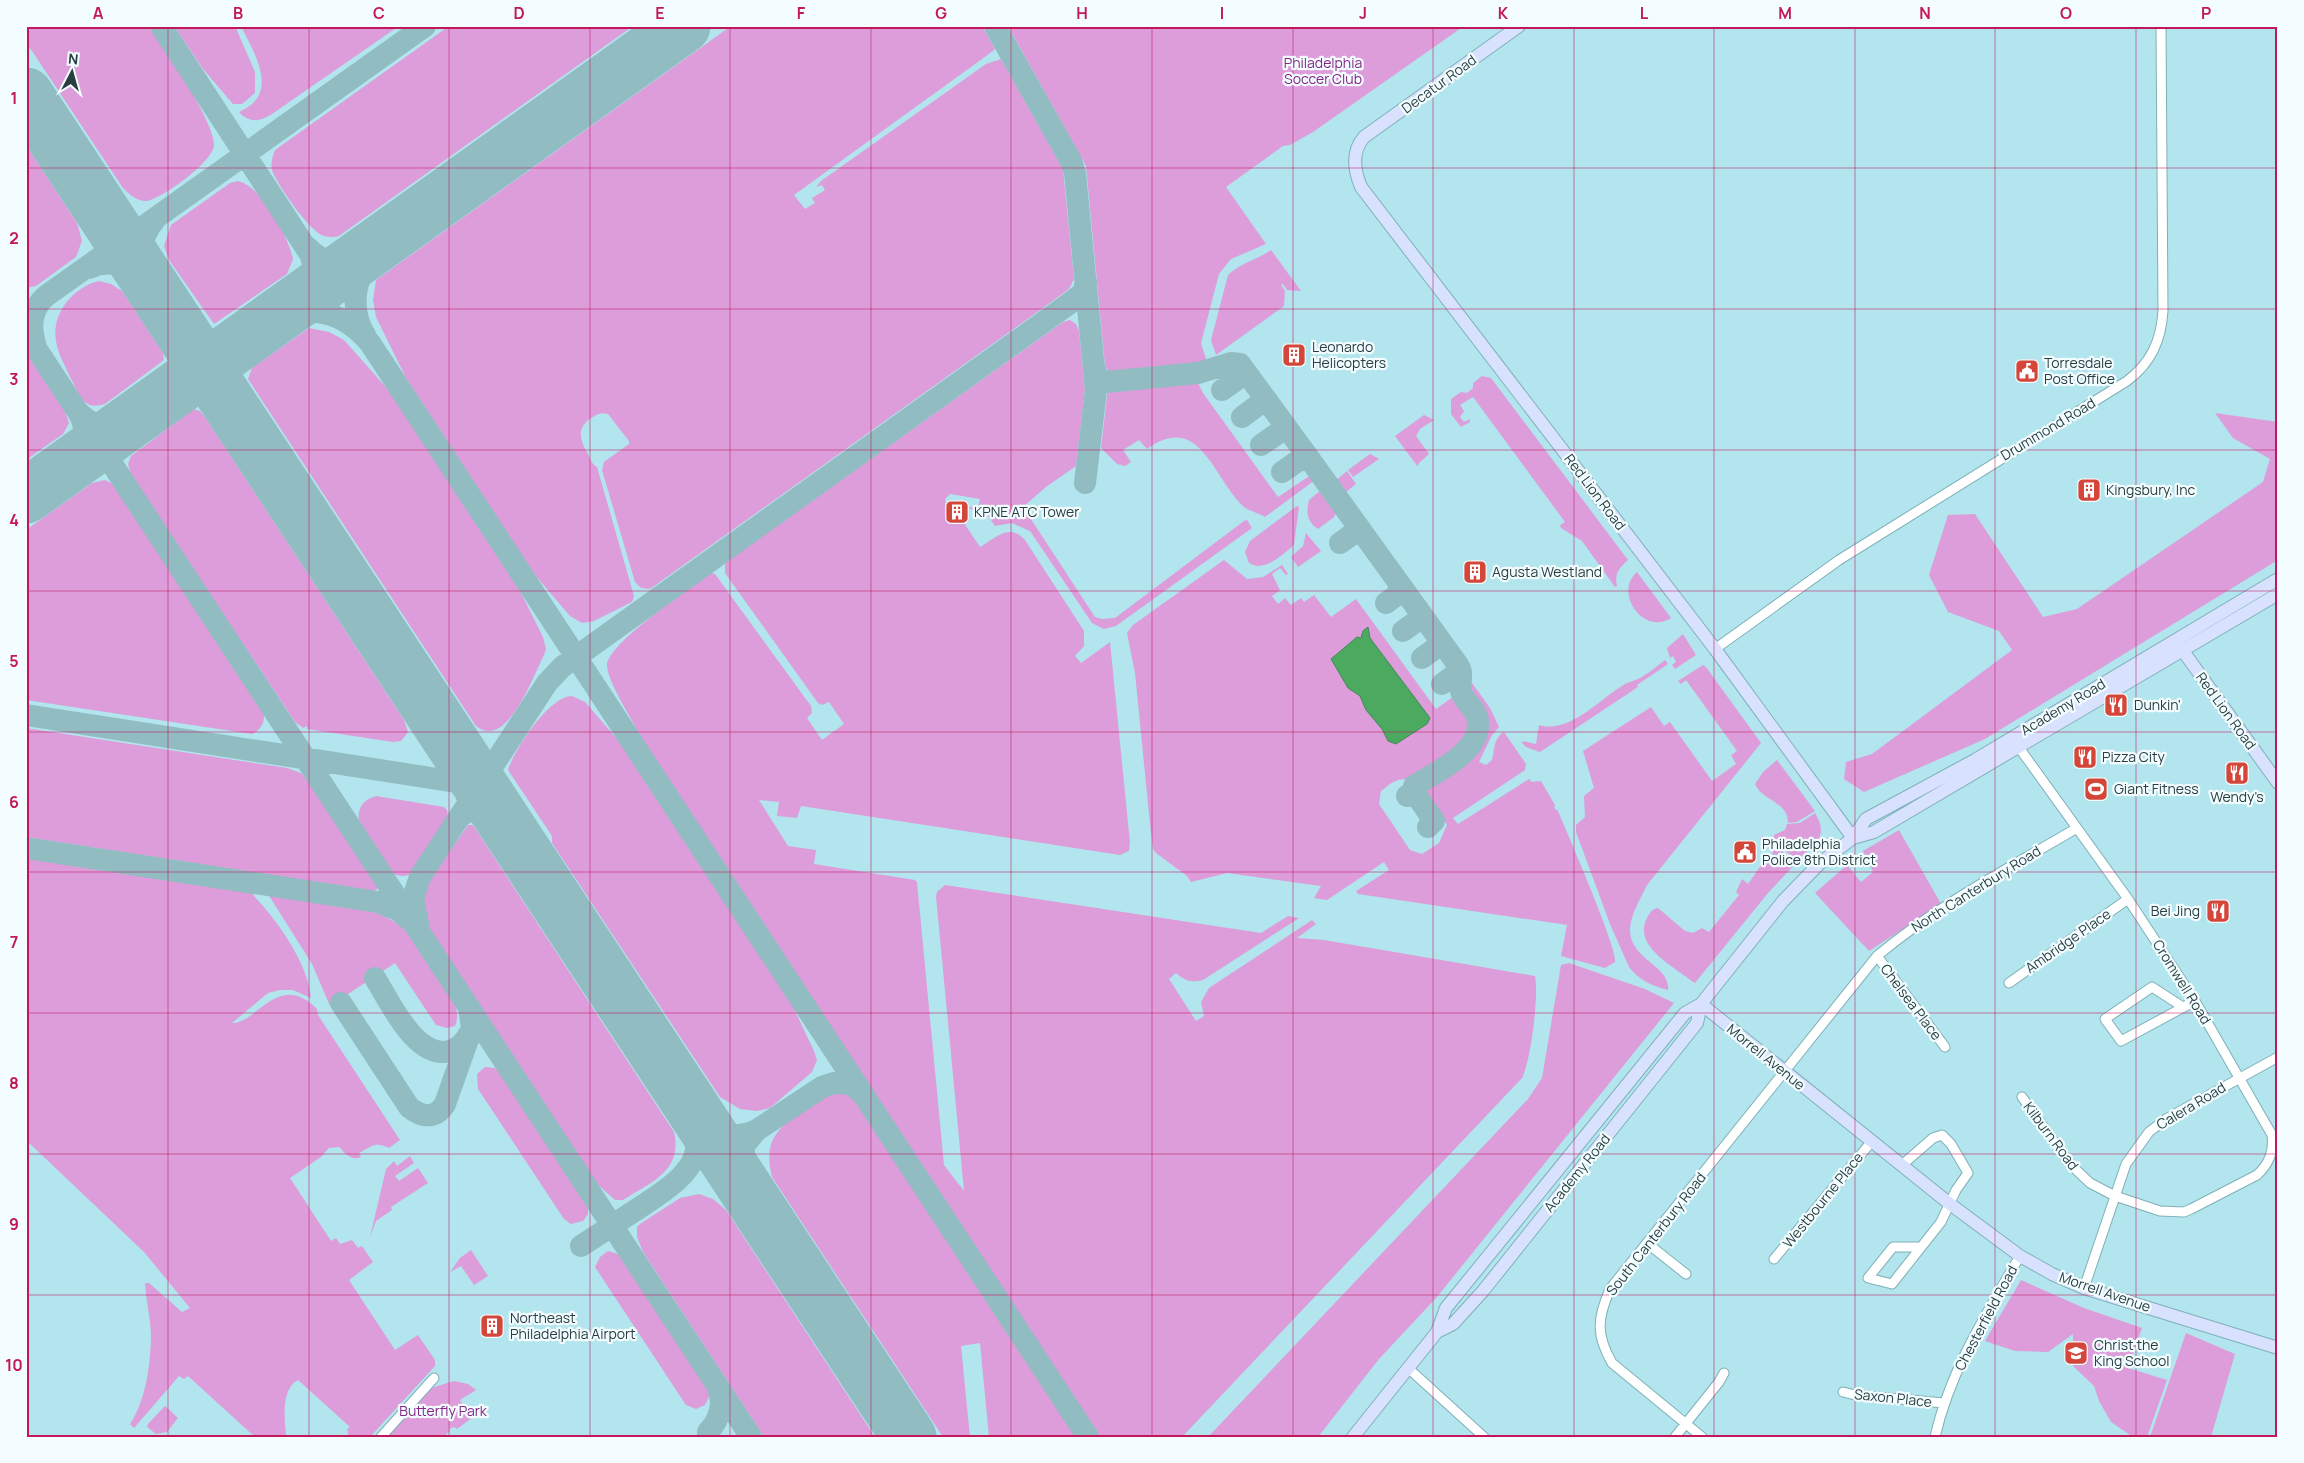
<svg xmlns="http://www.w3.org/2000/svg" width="2304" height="1463" font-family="Manrope,sans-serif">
	<rect width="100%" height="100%" fill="#b2e5ed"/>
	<path fill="#dd9dda" d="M34,26H148C164,45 215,123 214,145C214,161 161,200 146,201C136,201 129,194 123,188L26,42V33Z
		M174,26H235L255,72V93L242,104H233L203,69Z
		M241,26H399L272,114C260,122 249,123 239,112C245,109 251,106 255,101C273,79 250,46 241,26Z
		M449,26H633L339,236C335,237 330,238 324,236C309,231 280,188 273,173C270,165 272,158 275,150Z
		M731,26H982L995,49L993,51L794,195L805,209L815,203L812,198L825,190L822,185L816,187L821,181L986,64L1001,59L1063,169L1074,279L1069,289L1047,305L650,589L641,588L635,582L602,470L604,462L629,444V441L608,414C601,412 598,414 593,417C576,427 579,439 588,454C590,459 592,464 597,467L634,596L632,602L594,621L582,623L570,616L535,575L406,378L376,317L373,300L376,280Z
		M1008,26H1464L1313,132L1290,145L1283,146L1226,187L1266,244L1231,259L1219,274L1201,343L1207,362L1196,367L1117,375L1110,373L1105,366L1086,166Z
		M26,145L77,223L82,241L76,257L36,286L26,288Z
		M238,181C263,187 288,236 293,259L287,274L214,324L169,260L164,246L171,225L230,183Z
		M1271,250L1301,291L1287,290L1283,284L1281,285L1285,291L1284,306L1216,355L1211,340L1228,275C1240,263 1257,260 1271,250Z
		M99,281L111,284L122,291L163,353L164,360L105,404C98,406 92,407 86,403C78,397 75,385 70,377C65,365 58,354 56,341C51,314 73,287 99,281Z
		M1070,320L1076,324L1079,331L1085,389L1076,466L1046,487L1023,507L1095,617L1102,619L1115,618L1244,521L1247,520L1252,528L1116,626L1104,629L1092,623L1030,531L1012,523L995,526L982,507L974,511L968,507L978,508L980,499L950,494L945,499L947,509L956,517H960L980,547C995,539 1009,522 1025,540L1084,631V646L1075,656L1081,663L1110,642L1130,843L1129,851L1120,855L801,806L797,818L777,816L779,802L759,800L788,846L816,850L814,864L915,880L917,882L944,1165L964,1191L936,896L937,892L945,885L1261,933L1288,916L1299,918L1203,980C1191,983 1185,981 1176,973L1169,979L1196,1021L1204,1016L1201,1002L1209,988L1312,920L1316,924L1297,938L1324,940L1535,976C1539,995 1531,1060 1522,1078L1182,1437H1100L640,735C632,720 607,680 607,666C606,644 692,587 711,573L715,574L811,706L812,713L807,718L822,740L844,724L829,702L822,705L818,703L725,573V563L1063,322Z
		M309,328L329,332L344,340L392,394L519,589L543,637L546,649L544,655C533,676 507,751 476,726L248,379L252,368Z
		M26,349L63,406L69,423L63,434L26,460Z
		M1482,376L1491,378L1628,560C1619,568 1614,574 1617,586L1615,587L1582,541L1561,528L1560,525L1565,522L1473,397L1460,405L1464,411L1460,417L1464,422L1470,419V422L1461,427L1451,414V399L1461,392L1467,393L1473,388V383Z
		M1196,379L1203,393L1278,497L1311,475L1314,476L1315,480L1265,517C1259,513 1249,511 1244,507C1214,480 1200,410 1147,449L1139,440L1123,450L1131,462L1125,466L1117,464L1101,448L1108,387Z
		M194,409L200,411L205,417L404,720L408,732L401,741L393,742L307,729V726L303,728L295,722L131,475L128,464L131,456Z
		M2215,413L2278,422V560L1985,739L1864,792L1844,779L1846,762L1872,754L2012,650L1999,631L1948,612L1929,575L1948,515L1975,514L2043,617L2077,609L2263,482L2270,459L2233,438Z
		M1424,415L1434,420L1420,429L1416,436L1429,454L1418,464V467L1395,436Z
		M1370,454L1379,459L1353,477L1348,470Z
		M1347,471L1356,484L1346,492H1340L1335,487L1334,482Z
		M105,480L113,484L118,490L262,709C267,719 262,730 252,734L26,700V530L92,483Z
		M1321,490H1325L1337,511L1334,517L1318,529C1307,521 1306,513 1309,500Z
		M1297,506L1299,507L1294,545C1282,555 1264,573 1249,563L1245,552L1250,541Z
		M1306,533L1321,551L1298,567L1291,557L1303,546Z
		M1224,560L1247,579L1263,577L1282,565L1288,574L1286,575L1280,568L1272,574L1280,590L1272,596L1278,604L1285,598L1291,605L1301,598L1304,602L1314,595L1331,617L1356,599L1436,709L1457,694C1479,726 1480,737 1446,759C1437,765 1427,774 1417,778C1411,781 1404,778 1398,780C1392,782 1386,787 1381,791L1379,804L1410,850L1422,854L1439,843L1447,825L1422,787C1445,771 1489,753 1483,718C1481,707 1471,697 1465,688L1472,683L1490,708L1499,727L1492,735L1479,762L1486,765L1492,760C1495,749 1493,739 1504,732L1526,764L1525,770L1453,818L1458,824L1529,779L1532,782L1541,781L1555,805L1554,808L1558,811C1567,833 1618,949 1615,962L1605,968L1561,956L1567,925L1358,894L1356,891L1389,870L1384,862L1327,900L1314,898L1321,886L1227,873L1191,882L1187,876L1156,853L1153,849L1150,824L1135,673L1127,633L1133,625Z
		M1637,572L1671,618C1644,636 1613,593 1637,572Z
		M1683,634L1696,655L1675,669L1672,665L1676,662L1673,656L1670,658L1667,648Z
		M1665,660L1668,664L1637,685L1638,687L1540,752L1526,747L1522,743L1523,741L1536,744L1539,725C1569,734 1599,700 1622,686C1627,682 1634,681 1640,678C1648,674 1657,666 1665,660Z
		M1703,665L1706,667L1761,743L1647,885C1641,898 1630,915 1630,930C1630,960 1671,966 1668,990C1652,986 1639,980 1629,967L1610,924L1576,832V825L1585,817L1584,796L1594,788L1583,751L1651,707L1664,726L1670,722L1712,781L1736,764L1731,755L1737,751L1686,680L1681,684L1678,681Z
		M572,696L585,702L624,747L788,996L814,1051L817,1060L812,1072L770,1108L757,1111L740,1109L720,1097L552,843V836L508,770C514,750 549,696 572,696Z
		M26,728L287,768L301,773L312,786L378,885L377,889L374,891L26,837Z
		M1777,760L1815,811L1797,822L1788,823C1788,801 1762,801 1755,784L1763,772Z
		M376,796L444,807L447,810L448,816L410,875L401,876L393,874L359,823C357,809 362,800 376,796Z
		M1815,813C1830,837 1814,845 1797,860L1773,841L1774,835L1785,830L1787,824L1800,823Z
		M468,825H473L674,1132C683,1171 651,1182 623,1200H615L596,1183L426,924L427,913H423V900L426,886Z
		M1899,830L1941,904L1869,951L1815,893L1847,865L1861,882L1873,872L1863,851Z
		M1762,836L1797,862L1768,893L1695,983L1693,982C1674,967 1632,946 1647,918C1650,912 1652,909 1658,908L1685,931L1693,933L1702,928L1709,932L1739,895L1736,892L1742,879L1748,884L1764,861L1773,857L1772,848L1760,840Z
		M26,856L253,892V895C277,920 308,963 311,998L293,990H280L268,993L232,1023C257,1024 278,970 317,1009L318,1015L400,1140L389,1148C374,1141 372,1146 359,1153L361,1157C351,1161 346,1154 339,1147L329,1148L321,1157L290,1178L331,1241L336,1238L340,1244L352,1240L358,1248L362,1246L373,1262L349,1280L395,1350L418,1335L435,1360V1366L370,1437H349L347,1429L350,1427L298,1380C280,1390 285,1420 286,1437H255L188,1376L184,1379L179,1376L134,1428L130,1424C146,1400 150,1366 151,1337C151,1320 146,1301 145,1283H149L182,1312L190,1308L144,1252L26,1140Z
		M268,894C308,900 377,901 406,931C420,945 430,965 441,981C450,995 462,1009 455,1026L447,1028L436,1025L395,963L330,1006L312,964Z
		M1569,963L1645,989L1674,1003L1437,1297L1379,1359L1318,1437H1208L1528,1099L1542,1078L1561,965Z
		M485,1067L495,1068L500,1071L588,1204V1214L583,1221L571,1224L564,1219L478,1089L477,1074Z
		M842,1090L854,1097L1076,1437H989L980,1343L961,1346L970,1437H943L772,1177C762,1137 781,1125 811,1106C821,1099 830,1091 842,1090Z
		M410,1156L414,1163L395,1176L399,1181L418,1168L428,1183L391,1207L392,1210L376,1221L370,1237L386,1169L394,1161L397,1166Z
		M699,1194L713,1199L726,1210L875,1437H764L643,1252L637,1237V1227L640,1224L680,1198Z
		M471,1250L488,1276L474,1285L461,1266L450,1272L460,1258Z
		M608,1251L621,1255L708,1389L709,1397L705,1405L696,1409L686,1405L595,1267L600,1257Z
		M2021,1280L2084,1308L2142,1328L2128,1368L2167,1380L2147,1437H2133L2111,1422L2099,1401L2094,1386L2073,1366V1334L2048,1352L2015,1351L1985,1341Z
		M2186,1333L2235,1354L2211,1437H2150Z
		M454,1381L468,1384L476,1390L460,1400L472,1418L457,1429L454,1427L449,1429L450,1431L446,1434L447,1437H386L431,1388Z
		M165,1406L178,1418L167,1432L156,1434L147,1427L148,1424Z"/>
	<path fill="#4caa60" stroke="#428a57" d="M1368,627L1370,638L1430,718L1427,724L1396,744L1388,741L1382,729L1366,710L1360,696L1348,688L1331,659L1357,637L1361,638L1363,631Z"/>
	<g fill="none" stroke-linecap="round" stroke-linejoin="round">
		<path stroke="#90bcc2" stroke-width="22" d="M161,26L310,254C320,277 307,292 291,307
			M995,26L1071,161L1075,173L1096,390L1085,483
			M307,247C331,271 345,264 372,249
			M89,268C118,255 137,272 156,292C144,268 134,244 154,221
			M275,319C313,304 344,312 370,343L1088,1437
			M26,333L751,1437
			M366,337C346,306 358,272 377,245
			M36,347C30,328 30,310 46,296L425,26
			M1094,368L1098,377L1106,382L1198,373L1231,363L1240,364L1303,450L1302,458L1282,472
			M1217,368L1234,371L1237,375L1235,381L1222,390
			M79,413C106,439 126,422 152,406
			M1242,417L1262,402V395
			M1261,445L1281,431L1282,422
			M1303,450L1458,665L1457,673L1442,684
			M62,470C78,455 91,440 81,417
			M1340,543L1354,533L1356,524
			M1386,603L1398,594L1399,584
			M1403,631L1418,620L1419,611
			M1422,658L1437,647L1438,638
			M26,715L482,786
			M451,739L462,765L467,796
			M1413,790L1434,821L1428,827
			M1407,796L1413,792L1414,786C1436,772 1486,750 1477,717C1474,707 1463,700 1461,691C1459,681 1464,673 1458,665
			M461,816C478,801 495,815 509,828
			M26,848L378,902L398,910L408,919
			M418,924L413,898L420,877L547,683L562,667L1070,303L1083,293L1086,282
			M375,978C390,1002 416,1060 450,1051C460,1048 465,1042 469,1034
			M341,1003L409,1107C422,1118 436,1119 445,1104L472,1028L469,1007
			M701,1121C719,1134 736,1140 757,1130
			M748,1190L740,1167L742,1154L746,1143L757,1130L822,1087L834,1083L851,1084L862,1093
			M581,1246C602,1232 624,1218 645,1204C697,1170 711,1152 682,1092
			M708,1432C720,1419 725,1403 717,1386"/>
		<path stroke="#90bcc2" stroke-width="55" d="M26,95L909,1437
			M26,496L683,26"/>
		<g stroke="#7fb0b8" stroke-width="11">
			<path id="street" d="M1715,649L1839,560L2127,381C2151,363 2161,341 2163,311L2161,26
				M2015,742L2128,899L2195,1001L2272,1135C2274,1152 2269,1164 2257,1175L2191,1209L2184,1212L2160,1211L2115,1196L2090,1183L2070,1164L2022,1097
				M1877,956L1945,1047
				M2009,983L2128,899
				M2183,1007L2152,987L2105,1019L2121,1041L2195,1001
				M1902,1165L1933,1138L1942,1135L1951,1144L1968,1173L1956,1190L1941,1222L1892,1284L1868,1278L1893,1247H1921
				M1647,1243L1686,1274
				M1774,1259L1872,1141
				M2084,1288L2126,1164L2149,1132L2166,1119L2278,1057
				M1408,1368L1484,1437
				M1843,1392L1855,1395L1944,1403
				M381,1437L434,1378
				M1675,1437L1719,1382L1724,1373
				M1702,1437L1612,1363C1596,1335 1597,1319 1610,1289L1877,956C1938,905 2009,868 2077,828
				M1935,1437C1950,1371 1986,1314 2020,1256"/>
		</g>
		<g stroke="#7fb0b8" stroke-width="14">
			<path id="secondary" d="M1519,26L1364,137C1351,152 1354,170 1361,187L1715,649L1853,838
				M2178,644L2278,783
				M1853,838L1874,832L2278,594
				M1701,1004L1950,1204L2020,1256L2052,1274L2084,1288L2278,1348
				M1437,1332L1453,1324L1483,1291L1697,1023L1701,1004
				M1353,1437L1437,1332L1446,1308L1685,1013L1701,1004L1783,901L1820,863L1853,838L1866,819L1975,760L2278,579"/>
		</g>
		<use href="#street" stroke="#fff" stroke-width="9"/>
		<use href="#secondary" stroke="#d8e2fe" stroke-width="12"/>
	</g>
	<path fill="none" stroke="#c2185b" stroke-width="1" stroke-opacity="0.55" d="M168,26V1437M309,26V1437M449,26V1437M590,26V1437M730,26V1437M871,26V1437M1011,26V1437M1152,26V1437M1293,26V1437M1433,26V1437M1574,26V1437M1714,26V1437M1855,26V1437M1995,26V1437M2136,26V1437M26,168H2278M26,309H2278M26,450H2278M26,591H2278M26,732H2278M26,872H2278M26,1013H2278M26,1154H2278M26,1295H2278"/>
	<defs>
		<g id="building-square" transform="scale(1.25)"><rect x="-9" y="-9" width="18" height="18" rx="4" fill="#d4463a" stroke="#f3fdff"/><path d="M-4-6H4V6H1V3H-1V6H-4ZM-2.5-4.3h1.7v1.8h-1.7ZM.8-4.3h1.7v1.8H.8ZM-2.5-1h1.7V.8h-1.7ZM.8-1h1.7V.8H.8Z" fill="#fff"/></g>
		<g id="civic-square" transform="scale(1.25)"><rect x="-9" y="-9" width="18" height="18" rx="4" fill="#d4463a" stroke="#f3fdff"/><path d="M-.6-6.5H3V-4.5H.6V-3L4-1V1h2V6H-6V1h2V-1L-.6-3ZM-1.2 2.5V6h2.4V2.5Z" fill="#fff"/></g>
		<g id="restaurant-square" transform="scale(1.25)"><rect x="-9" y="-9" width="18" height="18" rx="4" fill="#d4463a" stroke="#f3fdff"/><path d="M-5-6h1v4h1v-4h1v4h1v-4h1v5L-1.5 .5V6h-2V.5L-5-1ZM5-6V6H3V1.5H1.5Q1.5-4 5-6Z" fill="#fff"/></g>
		<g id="stadium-square" transform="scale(1.25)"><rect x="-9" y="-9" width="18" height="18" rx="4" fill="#d4463a" stroke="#f3fdff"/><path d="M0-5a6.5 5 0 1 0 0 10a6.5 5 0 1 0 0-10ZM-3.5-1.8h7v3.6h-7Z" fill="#fff"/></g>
		<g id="school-square" transform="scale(1.25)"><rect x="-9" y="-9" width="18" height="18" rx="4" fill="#d4463a" stroke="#f3fdff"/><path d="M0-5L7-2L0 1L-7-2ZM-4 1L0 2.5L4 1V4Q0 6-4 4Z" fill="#fff"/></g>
	</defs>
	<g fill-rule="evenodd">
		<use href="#building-square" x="1294" y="355"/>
		<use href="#civic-square" x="2027" y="371"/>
		<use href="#building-square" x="2089" y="490"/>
		<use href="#building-square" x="957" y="512"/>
		<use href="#building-square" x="1475" y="572"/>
		<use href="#restaurant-square" x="2116" y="705"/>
		<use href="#restaurant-square" x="2085" y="757"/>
		<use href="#restaurant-square" x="2237" y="773"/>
		<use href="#stadium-square" x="2096" y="789"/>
		<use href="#civic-square" x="1745" y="852"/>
		<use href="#restaurant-square" x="2218" y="911"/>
		<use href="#building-square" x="492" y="1326"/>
		<use href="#school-square" x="2076" y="1353"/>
	</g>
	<g text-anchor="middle" stroke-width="4.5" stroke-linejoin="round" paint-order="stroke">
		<g font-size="14" fill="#862685" stroke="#f3fdff">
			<text x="1323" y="68">Philadelphia<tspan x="1323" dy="16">Soccer Club</tspan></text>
			<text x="443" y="1416">Butterfly Park</text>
		</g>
		<g font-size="14" fill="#293e41" stroke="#f3fdff">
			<text transform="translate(1439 84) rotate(-36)" y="5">Decatur Road</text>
			<text transform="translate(2048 429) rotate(-31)" y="5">Drummond Road</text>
			<text transform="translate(1595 492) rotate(53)" y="5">Red Lion Road</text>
			<text transform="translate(2063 707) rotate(-31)" y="5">Academy Road</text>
			<text transform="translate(2226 711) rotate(54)" y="5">Red Lion Road</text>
			<text transform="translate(1976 889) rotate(-32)" y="5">North Canterbury Road</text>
			<text transform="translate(2068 941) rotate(-35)" y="5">Ambridge Place</text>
			<text transform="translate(2182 982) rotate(58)" y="5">Cromwell Road</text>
			<text transform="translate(1911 1002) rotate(53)" y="5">Chelsea Place</text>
			<text transform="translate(1766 1057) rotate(39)" y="5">Morrell Avenue</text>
			<text transform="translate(2191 1106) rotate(-31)" y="5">Calera Road</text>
			<text transform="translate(2051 1136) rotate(53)" y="5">Kilburn Road</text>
			<text transform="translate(1577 1173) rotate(-51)" y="5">Academy Road</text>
			<text transform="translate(1823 1200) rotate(-51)" y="5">Westbourne Place</text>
			<text transform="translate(1656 1234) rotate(-52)" y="5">South Canterbury Road</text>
			<text transform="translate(2105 1292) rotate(19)" y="5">Morrell Avenue</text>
			<text transform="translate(1986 1318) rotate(-62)" y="5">Chesterfield Road</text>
			<text transform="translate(1893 1398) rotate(6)" y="5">Saxon Place</text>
		</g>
		<g font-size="14" fill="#293e41" stroke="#f3fdff" text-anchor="start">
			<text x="1312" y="352">Leonardo<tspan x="1312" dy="16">Helicopters</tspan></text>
			<text x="2044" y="368">Torresdale<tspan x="2044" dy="16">Post Office</tspan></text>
			<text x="2106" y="495">Kingsbury, Inc</text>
			<text x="974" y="517">KPNE ATC Tower</text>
			<text x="1492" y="577">Agusta Westland</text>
			<text x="2134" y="710">Dunkin'</text>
			<text x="2102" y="762">Pizza City</text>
			<text x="2114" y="794">Giant Fitness</text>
			<text x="2237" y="802" text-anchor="middle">Wendy's</text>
			<text x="1762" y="849">Philadelphia<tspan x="1762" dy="16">Police 8th District</tspan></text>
			<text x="2200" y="916" text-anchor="end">Bei Jing</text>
			<text x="510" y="1323">Northeast<tspan x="510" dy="16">Philadelphia Airport</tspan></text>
			<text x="2094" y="1350">Christ the<tspan x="2094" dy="16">King School</tspan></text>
		</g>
	</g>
	<rect width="2304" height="1463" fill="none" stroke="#f3fdff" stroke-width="55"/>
	<g transform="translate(72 72) rotate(6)" stroke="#f3fdff" stroke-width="4" paint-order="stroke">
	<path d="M0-4L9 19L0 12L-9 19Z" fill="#293e41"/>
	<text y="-8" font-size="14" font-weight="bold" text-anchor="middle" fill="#293e41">N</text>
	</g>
	<rect x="28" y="28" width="2248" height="1408" fill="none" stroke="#c2185b" stroke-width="2"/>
	<g font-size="16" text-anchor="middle" font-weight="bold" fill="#c2185b">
		<text x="98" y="19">A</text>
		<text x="238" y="19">B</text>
		<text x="379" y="19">C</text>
		<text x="519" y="19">D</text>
		<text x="660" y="19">E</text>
		<text x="801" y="19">F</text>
		<text x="941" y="19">G</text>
		<text x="1082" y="19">H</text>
		<text x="1222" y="19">I</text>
		<text x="1363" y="19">J</text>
		<text x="1503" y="19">K</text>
		<text x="1644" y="19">L</text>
		<text x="1785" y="19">M</text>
		<text x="1925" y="19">N</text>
		<text x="2066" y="19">O</text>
		<text x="2206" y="19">P</text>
		<text x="14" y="104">1</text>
		<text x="14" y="244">2</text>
		<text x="14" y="385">3</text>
		<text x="14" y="526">4</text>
		<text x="14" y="667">5</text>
		<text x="14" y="808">6</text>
		<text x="14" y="948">7</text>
		<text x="14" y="1089">8</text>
		<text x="14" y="1230">9</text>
		<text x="14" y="1371">10</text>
	</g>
</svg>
